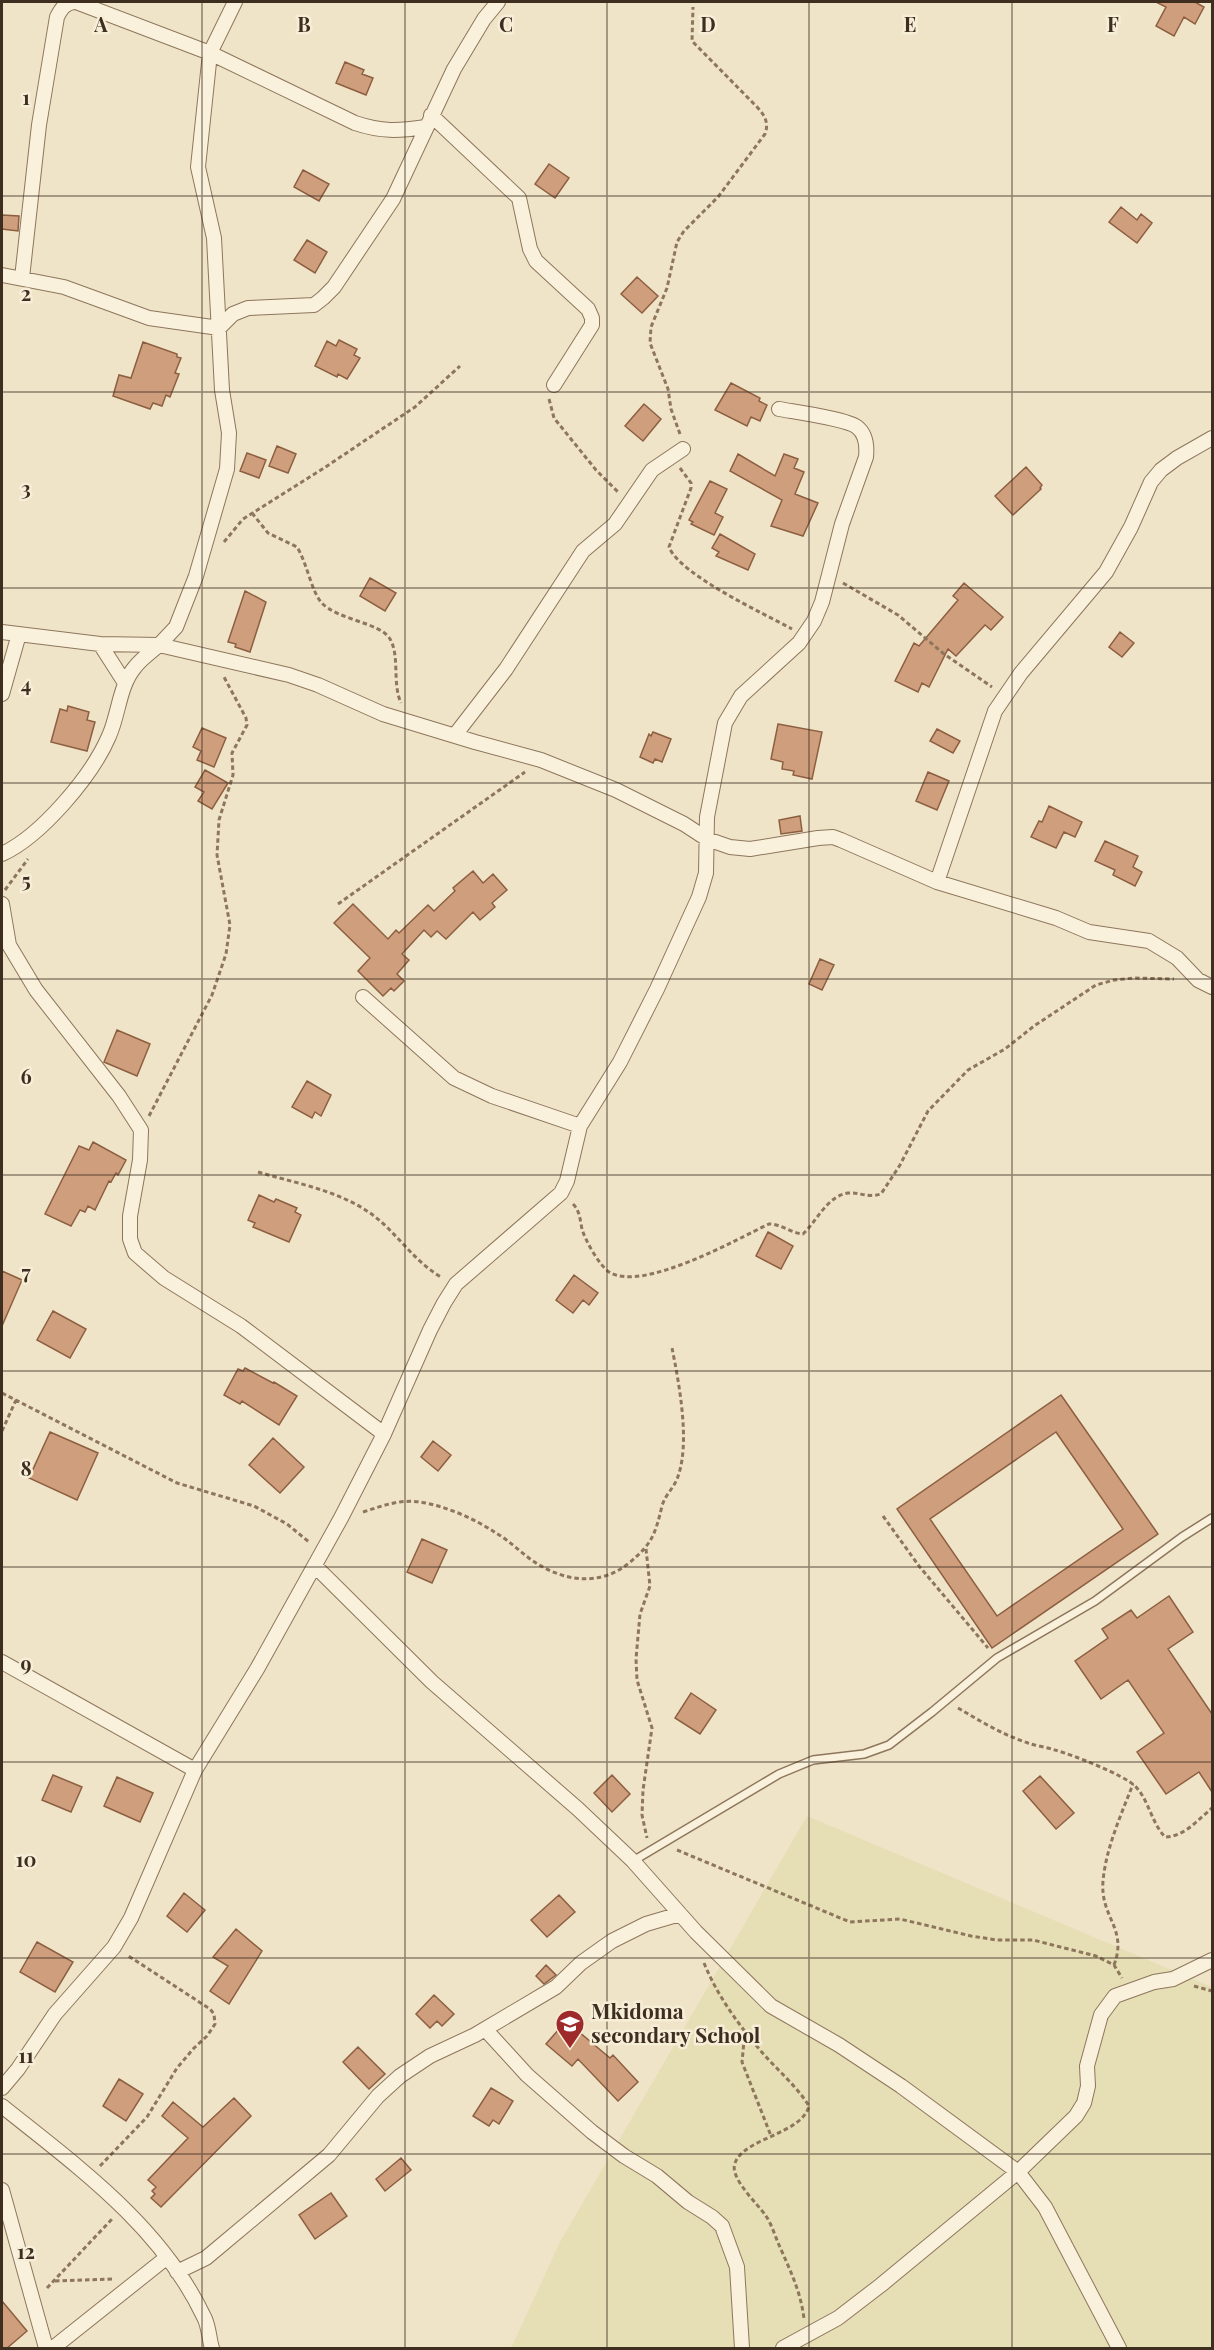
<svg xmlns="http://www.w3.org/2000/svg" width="1214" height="2350" font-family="'Playfair Display',serif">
	<rect width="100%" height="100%" fill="#f0e4c8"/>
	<path fill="#e6deb5" d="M807,1816L1212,1987V2348H511L560,2242Z"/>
	<path fill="#cf9f7d" stroke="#8d5f41" stroke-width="1.5" fill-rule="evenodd" d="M1156,2H1195L1204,7L1195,24L1184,17L1174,36L1156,26L1166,7Z
		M345,62L364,70L362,74L373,78L366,95L336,83Z
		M549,164L569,178L555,198L535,184Z
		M303,170L329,184L319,201L294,187Z
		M1121,207L1137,220L1141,214L1152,223L1137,243L1109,222Z
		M2,215L19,216L18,231L2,229Z
		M307,240L327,252L315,273L294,260Z
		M637,277L658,296L642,313L621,294Z
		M339,340L357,349L354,355L360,358L347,379L338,374L337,377L315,366L327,341L336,346Z
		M143,342L177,354V357L181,358L175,373L179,374L170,397L166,395L162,406L153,403L150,409L113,396L119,375L131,378Z
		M731,383L760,398L759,401L767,405L760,421L751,417L747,426L715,410Z
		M644,404L661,419L643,441L625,426Z
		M277,446L296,454L288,473L269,466Z
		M247,453L266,460L259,478L240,471Z
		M738,454L775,476L784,454L798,459L794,468L804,472L795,494L818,503L803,536L771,526L782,500L730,471Z
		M1026,467L1042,485L1040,488L1041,489L1013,515L995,496Z
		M710,481L727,489L715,513L723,517L714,535L691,524L693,522L689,520Z
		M720,534L755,554L748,570L716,556L719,552L712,548Z
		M370,578L396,593L385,611L360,596Z
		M964,583L1003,617L991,630L985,625L956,656L948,649L929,687L922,683L918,692L895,681L914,643L919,646L947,613L958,600L953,596Z
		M245,591L266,602L250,652L235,647L236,644L228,642Z
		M1120,632L1134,643L1122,657L1109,647Z
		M68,706L89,712L87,720L95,722L87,751L51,742L60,709L67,711Z
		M778,724L822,732L812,779L793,775L794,771L782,769L783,762L771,759Z
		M202,728L226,738L214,767L197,760L201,751L193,747Z
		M937,729L960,741L953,753L930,741Z
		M653,732L671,739L662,762L655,759L653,763L640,757L649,734L651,736Z
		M205,770L228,783L212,809L198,801L204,792L195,787Z
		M928,772L949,781L937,810L916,801Z
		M1049,806L1082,822L1075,837L1064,832L1056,848L1031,837L1039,821L1042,822Z
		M800,816L802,831L781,834L779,820Z
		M1105,841L1138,856L1133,867L1142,872L1135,886L1113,875L1115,870L1095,861Z
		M473,871L483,883L493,874L507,890L492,903L495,907L480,920L473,912L446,939L437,931L431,937L424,930L402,954L409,960L397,974L404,981L394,991L391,988L383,996L358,971L370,958L334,923L353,904L388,939L396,930L399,933L428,905L434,911L455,891L453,888Z
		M820,959L834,965L822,990L809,984Z
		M117,1030L150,1044L137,1076L104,1062Z
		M307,1081L331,1095L321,1116L315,1112L312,1118L292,1107Z
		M93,1142L126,1160L118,1175L116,1173L111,1182L109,1181L95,1210L88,1206L85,1212L80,1210L71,1226L45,1214L79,1146L89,1150Z
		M259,1195L274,1202L276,1199L297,1208L295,1212L301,1215L289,1242L253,1227L255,1223L248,1220Z
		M768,1232L793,1246L781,1269L756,1256Z
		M2,1271L22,1280L2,1326Z
		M574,1275L598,1293L589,1305L583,1300L573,1313L556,1300Z
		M53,1311L86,1329L70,1358L37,1340Z
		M245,1368L273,1383L274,1382L297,1396L279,1425L242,1401L240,1404L224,1395L238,1369L243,1371Z
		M1061,1395L1158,1534L992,1648L897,1509ZM1056,1432L1123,1529L997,1616L930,1519Z
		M50,1432L98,1453L77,1500L29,1478Z
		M273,1438L304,1467L280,1493L249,1465Z
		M433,1441L451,1455L438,1471L421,1457Z
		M422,1539L447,1550L432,1583L407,1572Z
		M1169,1596L1193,1632L1168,1649L1212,1714V1792L1199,1772L1166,1794L1137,1752L1164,1733L1128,1680L1101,1699L1075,1661L1108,1638L1102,1629L1131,1610L1137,1618Z
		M691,1693L716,1710L700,1734L675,1718Z
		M53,1775L82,1787L71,1812L42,1800Z
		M612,1775L630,1794L612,1812L594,1793Z
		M1040,1776L1074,1813L1056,1829L1023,1791Z
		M117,1777L153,1793L140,1822L104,1806Z
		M184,1893L205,1910L187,1932L167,1916Z
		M559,1895L575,1912L547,1937L531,1920Z
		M236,1929L262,1951L229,2004L210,1991L228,1966L213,1957Z
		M37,1942L73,1962L55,1992L20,1972Z
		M546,1965L556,1975L544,1984L536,1976Z
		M434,1995L454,2014L442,2026L437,2021L430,2028L416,2014Z
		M566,2021L610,2058L613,2055L638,2082L618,2101L578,2059L572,2066L546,2044Z
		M358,2047L385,2074L369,2089L343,2062Z
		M119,2079L143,2094L126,2121L103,2106Z
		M491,2088L513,2101L499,2124L493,2120L489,2126L473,2116Z
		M234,2098L251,2116L161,2207L151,2198L155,2194L152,2191L156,2187L148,2180L188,2138L162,2116L173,2102L203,2127Z
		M401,2158L411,2170L385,2191L376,2179Z
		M331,2193L347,2216L315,2239L299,2215Z
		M2,2301L27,2331L6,2349H2Z"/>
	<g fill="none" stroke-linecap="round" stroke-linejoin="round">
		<g stroke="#8d765c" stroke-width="10">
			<path id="lane" d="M633,1861L779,1774L813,1760L864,1754L889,1745L932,1712L997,1658L1095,1601L1182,1537L1212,1518"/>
		</g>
		<g stroke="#8d765c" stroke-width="16">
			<path id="street" d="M76,2L210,53L355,123C382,132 398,131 426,127
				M431,115L519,198L530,249L536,261L588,309L592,318V325L554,385
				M2,275L64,287L149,318L219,328L233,314L248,308L314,305L323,298L334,287L393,199L454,69L484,19L498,2
				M22,278L39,125L57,17C61,9 65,3 74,2
				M2,632L100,644L159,645L176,627L196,576L227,469L229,433L222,390L214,238L198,167L210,53L235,2
				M100,644L125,683
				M2,694L19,634
				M455,735L506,669L583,551L615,524L652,470L683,449
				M2,854C41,836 92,776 109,736C119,714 119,686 135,667C141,659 151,652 159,645L289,675L318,685L383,714L475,742L541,760L616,790L684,824L707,839L730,847L750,849L818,838L833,837L841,840L937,882L1056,918L1089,932L1149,941L1177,958L1198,980L1212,987
				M937,882L995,711L1021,673L1106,572L1131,527L1151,482L1161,470L1177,458L1212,438
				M2,904L9,945L36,990L119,1096L141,1130L140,1160L130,1216V1239L135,1253L164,1278L241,1326L384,1434
				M363,997L454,1078L492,1096L580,1126
				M315,1566L432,1682L578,1809L633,1861L696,1932L771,2006L839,2045L901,2086L1018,2172L1045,2207L1119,2348
				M2,1662L195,1770
				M485,2029L527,2075L592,2132L624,2156L657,2176L688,2202L712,2217L722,2226L737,2267L742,2348
				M2,2088L18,2069L55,2014L114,1947L131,1918L195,1770L257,1669L341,1518L384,1434L430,1330L444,1303L456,1284L561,1193L567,1181L580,1126L620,1062L657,989L699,897L706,873L707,817L725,723L741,696L799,643L814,621L822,602L842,524L866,457C867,447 866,434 857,427C847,419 795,412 779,409
				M2,2106C78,2167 161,2226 204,2317C209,2326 209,2339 212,2348
				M2,2190L46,2348
				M177,2272L206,2258L329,2155L378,2096L400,2076L430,2056L475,2035L556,1987L581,1963L612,1941L646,1924L680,1914
				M53,2348L166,2258
				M783,2348L838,2318L881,2285L1018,2172L1076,2116L1084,2103L1088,2086L1087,2066L1101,2015L1115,1996L1154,1982L1173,1979L1212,1960"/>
		</g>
		<path stroke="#8d765c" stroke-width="3" stroke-dasharray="4.5 3" stroke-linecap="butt" d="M549,399L554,418L596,470L619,493
			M680,434L671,409L668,389L650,343L651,327L667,288L677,242L684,231L718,197L765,134C769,123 765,116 758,108L692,41L693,7
			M680,468L691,483V488L669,547C680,575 763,613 792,629
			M252,513L268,533L297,547C307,563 311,590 321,602C336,620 380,622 390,639C400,656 392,683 401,703
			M224,542L243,519L324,468L415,407L460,366
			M843,583L898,615L944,654L992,687
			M5,890L28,859
			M338,904L525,772
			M149,1116L212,995L226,954L230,925L217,855L219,820L233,775L232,753L247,725L246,718L224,677
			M258,1172C295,1183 337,1190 370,1213C396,1231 412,1260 441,1277
			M573,1204C580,1211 580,1220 582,1229C585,1240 599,1265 609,1272C642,1293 737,1239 769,1224C781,1224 791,1233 803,1234C817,1221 827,1196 848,1193C860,1192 866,1198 881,1194L900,1165L928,1111L968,1070L1005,1049L1034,1026L1096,985L1114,980L1134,978L1174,979
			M2,1393L177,1483L254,1506L287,1524L309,1542
			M2,1431L16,1400
			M363,1512C382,1506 400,1499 420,1502C446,1506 475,1519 496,1533C510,1541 522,1554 536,1563C566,1582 601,1586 629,1563C652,1544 655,1535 662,1506C665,1495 673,1489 677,1479C691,1445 679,1383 672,1348
			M883,1516L919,1566L988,1648
			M646,1549L650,1586L640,1614L636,1659L637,1680L652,1728L643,1790L642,1815L647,1838
			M958,1708C980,1721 1003,1735 1028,1743C1036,1746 1046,1747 1055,1750C1073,1755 1122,1774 1135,1786C1149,1800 1151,1822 1165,1837C1184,1837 1199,1819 1212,1808
			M677,1850L850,1922L900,1919L971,1936L997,1940H1033L1096,1956L1114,1965L1122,1978
			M704,1963C717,1995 738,2024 760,2050C776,2069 796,2085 809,2106C802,2134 744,2138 735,2163C729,2178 758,2204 766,2216C772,2225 775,2236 779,2245C790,2270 801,2292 804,2319
			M1114,1965C1128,1928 1100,1918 1103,1881C1106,1848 1121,1815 1133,1784
			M1194,1986L1212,1991
			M745,2030L742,2062L771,2136
			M100,2166L147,2117L177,2068L194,2048L207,2036L215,2024L214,2014L210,2009L127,1955
			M55,2281L114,2279
			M47,2288L112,2219"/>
		<use href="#lane" stroke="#faf1dc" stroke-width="7"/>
		<use href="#street" stroke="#faf1dc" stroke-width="14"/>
	</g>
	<path fill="none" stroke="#3d2e20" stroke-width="1.5" stroke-opacity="0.55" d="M202,2V2348M405,2V2348M607,2V2348M809,2V2348M1012,2V2348M2,196H1212M2,392H1212M2,588H1212M2,783H1212M2,979H1212M2,1175H1212M2,1371H1212M2,1567H1212M2,1762H1212M2,1958H1212M2,2154H1212"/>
	<defs>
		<g id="school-pin" transform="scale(1.5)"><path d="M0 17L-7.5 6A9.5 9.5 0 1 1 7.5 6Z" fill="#9e2a2b" stroke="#f7eed8"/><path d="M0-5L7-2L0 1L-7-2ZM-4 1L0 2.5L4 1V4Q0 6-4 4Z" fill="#fff"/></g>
	</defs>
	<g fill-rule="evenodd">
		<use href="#school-pin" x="570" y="2024"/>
	</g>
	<g text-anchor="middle" stroke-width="5" stroke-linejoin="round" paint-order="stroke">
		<g font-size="21" font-weight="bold" fill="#3d2e20" stroke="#f7eed8" text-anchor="start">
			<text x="591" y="2019">Mkidoma<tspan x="591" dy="24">secondary School</tspan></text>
		</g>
	</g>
	<g font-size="20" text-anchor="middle" font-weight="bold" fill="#3d2e20" stroke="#f7eed8" stroke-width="5" stroke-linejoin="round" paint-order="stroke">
		<text x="101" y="32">A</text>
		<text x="304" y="32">B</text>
		<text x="506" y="32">C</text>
		<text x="708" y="32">D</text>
		<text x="910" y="32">E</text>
		<text x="1113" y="32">F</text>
		<text x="26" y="105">1</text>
		<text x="26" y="301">2</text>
		<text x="26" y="496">3</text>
		<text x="26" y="692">4</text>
		<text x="26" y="888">5</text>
		<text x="26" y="1084">6</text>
		<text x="26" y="1280">7</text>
		<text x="26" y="1476">8</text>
		<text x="26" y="1671">9</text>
		<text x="26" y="1867">10</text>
		<text x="26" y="2063">11</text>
		<text x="26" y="2259">12</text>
	</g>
	<rect width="1214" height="2350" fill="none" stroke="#3d2e20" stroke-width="6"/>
</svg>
